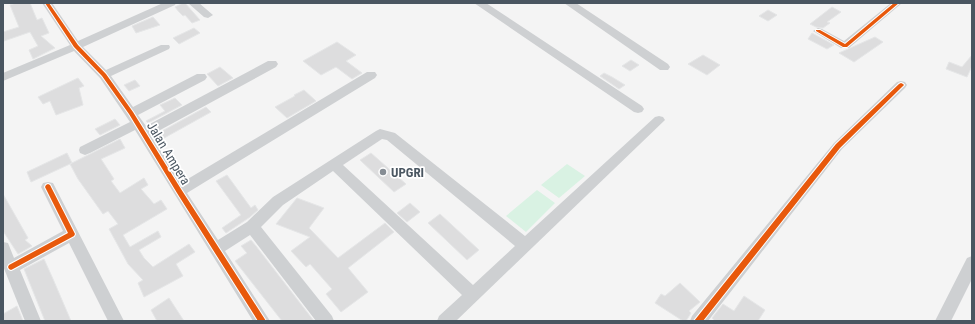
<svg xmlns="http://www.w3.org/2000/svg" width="975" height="324" font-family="'Roboto Condensed',sans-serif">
	<rect width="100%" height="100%" fill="#f4f4f4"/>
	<path fill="#d9f2e3" d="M567,164L585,176L559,198L541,185Z
		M537,190L555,203L526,232L506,216Z"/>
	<path fill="#ddddde" stroke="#e5e6e7" d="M16,3H30L37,20L42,18L49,33L41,36L55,48L33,59L29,50L38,46L30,32L4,41L3,32L19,27L10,5Z
		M183,3H185L200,20L192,23L185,15L183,16L179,12L175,7Z
		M832,7L841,12L827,22L830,23L823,28L816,27L810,24Z
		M768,10L777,15L768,21L759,16Z
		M153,17L160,25L136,33L132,26Z
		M194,28L200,33L179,44L173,38Z
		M812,33L825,40L834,45L827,49L808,39Z
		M875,37L883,42L854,62L839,53Z
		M337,42L356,55L346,61L362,73L352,79L336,67L321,75L303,61Z
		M703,55L720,65L707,75L688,64Z
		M972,55V66L967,77L946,69L949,62L962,67Z
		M631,60L639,65L630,71L622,66Z
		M220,67L233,78L218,86L207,74Z
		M604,73L612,77L625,85L619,89L600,76Z
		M78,78L84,86L79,88L83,105L56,115L50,101L43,104L38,97Z
		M135,80L140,86L129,91L124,85Z
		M304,90L316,101L287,118L275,107L295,96L294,95Z
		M175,98L182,105L148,123L146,121L165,111L160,105Z
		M206,107L211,112L157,142L153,136Z
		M115,119L120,125L100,135L95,129Z
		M120,139L125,148L101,159L114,179L111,181L120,193L144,178L148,185L141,189L154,204L161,200L167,209L123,235L130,247L158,231L161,237L139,250L144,258L153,267L189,244L195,252L176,264L183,276L144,297L138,283L143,280L128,264L109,229L118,224L108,211L103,214L78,179L70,164Z
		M67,153L72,163L31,182L27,172Z
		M371,153L406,184L394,192L360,160Z
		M227,175L251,208L255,205L258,210L250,217L226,233L222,228L241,215L216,181Z
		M3,194L28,238L25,240L32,246L18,254L3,231Z
		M297,198L324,208L309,228L338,258L385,223L394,232L348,268L368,292L341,312L326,294L332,289L310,264L306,267L291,251L310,237L276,224Z
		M410,203L420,212L407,222L397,213Z
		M440,214L479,250L467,260L428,223Z
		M251,240L256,246L314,321H282L235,261L247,253L241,246Z
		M44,259L53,279L71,321H45L24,269Z
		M680,283L700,302L689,311L691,313L686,321H683L655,303L661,294L665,296Z
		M744,296L765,310L758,321H715L712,318L723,304L734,311Z
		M169,298L184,321H157L151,310Z
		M17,306L23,321H3V314Z"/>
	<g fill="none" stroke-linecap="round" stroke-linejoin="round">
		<path fill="#ced0d2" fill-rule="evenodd" d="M42,3H52L78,41L163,3H176L175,5L83,47L106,70L161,45H169L170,47L169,49L111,76L133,107L197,74H205L207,77L205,80L138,115L146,126L268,61H276L278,64L276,67L151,135L181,183L367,72H375L377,75L375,78L187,193L218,240L247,222L273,197L376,131L380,129L395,133L525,236L655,117L659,116L663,117L665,120L456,321H437L439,316L462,295L333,171L283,205L261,227L332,316L334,321H316L250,235L225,251L270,321H253L135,130L90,153L85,155L80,153L79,150L80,147L130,122L100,78L74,51L3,81V73L70,45ZM382,139L387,140L515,246L473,285L343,165Z
			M188,3H199L213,15L208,18L204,17Z
			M474,3H486L642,106L644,109L642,112L638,113L634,112Z
			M564,3H576L668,64L670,67L668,70H660Z
			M891,3H902L849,48H841L813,31L818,28L822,29L844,41Z
			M901,81L905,82L907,85L905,88L842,149L708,321H690L692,316L834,143L897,82Z
			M48,182L53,183L124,321H108L69,243L20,270L41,321H25L3,266V242L8,243L14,258L63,231L41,187L43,183Z
			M972,256V279L951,321H935L967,258Z"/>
		<g stroke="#fff" stroke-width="2">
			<path id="cycleway" d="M45,3H49L78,45L106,74L133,112L181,189L266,321H258L177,193L129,114L102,76L74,47Z
				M894,3H899L847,47H843L816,31V30H820L845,44Z
				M901,83L903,84L904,85L903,86L840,148L703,321H694L836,144L899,84Z
				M48,184L50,185L75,234L74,236L13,269L11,270L9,269L8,267L9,265L68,233L45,187L46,185Z"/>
		</g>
		<use href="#cycleway" fill="#e8590c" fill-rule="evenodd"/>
	</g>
	<circle fill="#868d94" stroke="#fff" stroke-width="1.5" cx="383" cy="172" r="4"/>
	<g text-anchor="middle" stroke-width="3.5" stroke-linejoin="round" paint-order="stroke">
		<g font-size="13" fill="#4a5661" stroke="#fff">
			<text transform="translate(169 153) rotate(59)" y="5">Jalan Ampera</text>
		</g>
		<g font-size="13" font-weight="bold" fill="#4a5661" stroke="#fff" text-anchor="start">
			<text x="391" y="177">UPGRI</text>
		</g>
	</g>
	<rect width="975" height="324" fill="none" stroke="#4a5661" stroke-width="8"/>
</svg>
